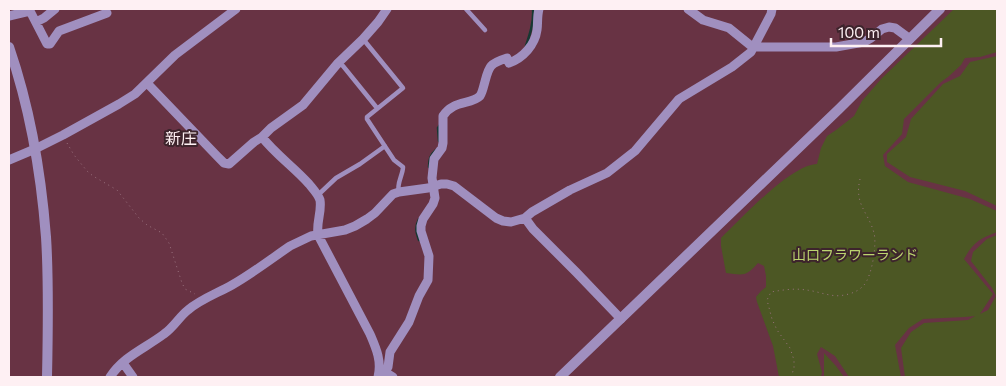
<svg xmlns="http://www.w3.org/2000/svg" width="1006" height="386" font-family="Commissioner,'Noto Sans JP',sans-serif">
	<rect width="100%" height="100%" fill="#683344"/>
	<path fill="#4c5724" d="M954,9H997V52L980,57L965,58L961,65L948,77L941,82L904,119L902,134L883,155L885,166L908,182L970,199L997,211V232C979,239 974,242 964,259L993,294L980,314L988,310L996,296L992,288L971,261L973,252L987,239L997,235V377H905L901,348L911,332L924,323L968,320L975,316L965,317L923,319L909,328L895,345L901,377H849L835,356L821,347L817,354L822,372L821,377H779L773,346L757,302L756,297L761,291L766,287V276L764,266L758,263C746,277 743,275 726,273L721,246V238C741,219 790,165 817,164L821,148L827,136L836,130L854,116L862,101L882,78Z
		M997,56V206L965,191L910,177L887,162V154L906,137L911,119L943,84L960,76L970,62Z
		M824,353L836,366L844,377H824Z"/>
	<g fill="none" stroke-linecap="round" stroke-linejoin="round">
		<path stroke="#173832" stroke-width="2.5" d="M526,46C530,34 534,22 533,9
			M439,141L438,128L440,125
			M429,167C429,160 430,155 436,150
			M419,219C415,227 416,232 419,240"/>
		<path stroke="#9b7380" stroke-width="1" stroke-dasharray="1 4" stroke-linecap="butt" d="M67,143L74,155L87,171L93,176L117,190L139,218L147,225L162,233L169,243L182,283L185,289L195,294
			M791,377L794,368V360L790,348L777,330L772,319L767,300L771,292C782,290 795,288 806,290C818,291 832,298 844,295C851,294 859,291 864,285C872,276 877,244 874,233C868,211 854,205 860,179"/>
		<path stroke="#a08fbf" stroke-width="4.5" d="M466,9L485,30
			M363,39L403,88L367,117V119L394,160L403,167C403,175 396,184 399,192
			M338,63L343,66L377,108
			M318,195L336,178L360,164L385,146"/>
		<path stroke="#a08fbf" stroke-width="9" d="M688,9L703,20L729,28L750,45L755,47H836L864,42L871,38L882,29L889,27L895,28L910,39
			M9,16L30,11L47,44H50L59,31L107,13
			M36,22L44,18L55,9
			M147,83L217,156L224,163L229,164L254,142L262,137L271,128L303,105L338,63L363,39L378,22L387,9
			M262,137C275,154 295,168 309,184C313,189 318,194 320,200C322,212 316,222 318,235L370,334C376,348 382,361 378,377
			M9,160L35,149L63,135L119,104L135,94L175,55L236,9
			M525,218L533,229L576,272L621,319
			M123,363L133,377
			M380,370L385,372L393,377
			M385,372L388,367L390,352L409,322L419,296L428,280L429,256L421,231V226L423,219L433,204L435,198L432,178L434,159L442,148L443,143V116C453,100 471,105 480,96C482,93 483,89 484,85C489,67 488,64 507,58L509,63C523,58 535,45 537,30C538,23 537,16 539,9
			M110,377C124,356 144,349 164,334C174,327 179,317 188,310C201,299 218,293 232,285C253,273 271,259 290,246L311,236L345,230L355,226L367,219L375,213L393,194L399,192L428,188L441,184H447L454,186L496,218L503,221L511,222L525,218L532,212L570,190L607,173L635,151L679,99L732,67L751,52L771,14L772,9"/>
		<path stroke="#a08fbf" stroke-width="10" d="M9,47C30,108 41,172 46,237C49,283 48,331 47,377
			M560,377L839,109L940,9"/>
	</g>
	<g text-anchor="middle" stroke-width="4" stroke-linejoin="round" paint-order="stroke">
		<g font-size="14" fill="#bcd46f" stroke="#3d242c">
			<text x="855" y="260">山口フラワーランド</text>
		</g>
		<g font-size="16" fill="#fef0f3" stroke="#3d242c">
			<text x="181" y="144">新庄</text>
		</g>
	</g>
	<rect width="1006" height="386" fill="none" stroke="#fef0f3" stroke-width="20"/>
	<path d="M831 38v8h110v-8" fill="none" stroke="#fef0f3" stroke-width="2.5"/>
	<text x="838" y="38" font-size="15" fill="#fef0f3" stroke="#3d242c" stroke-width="4" paint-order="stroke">100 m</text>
</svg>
